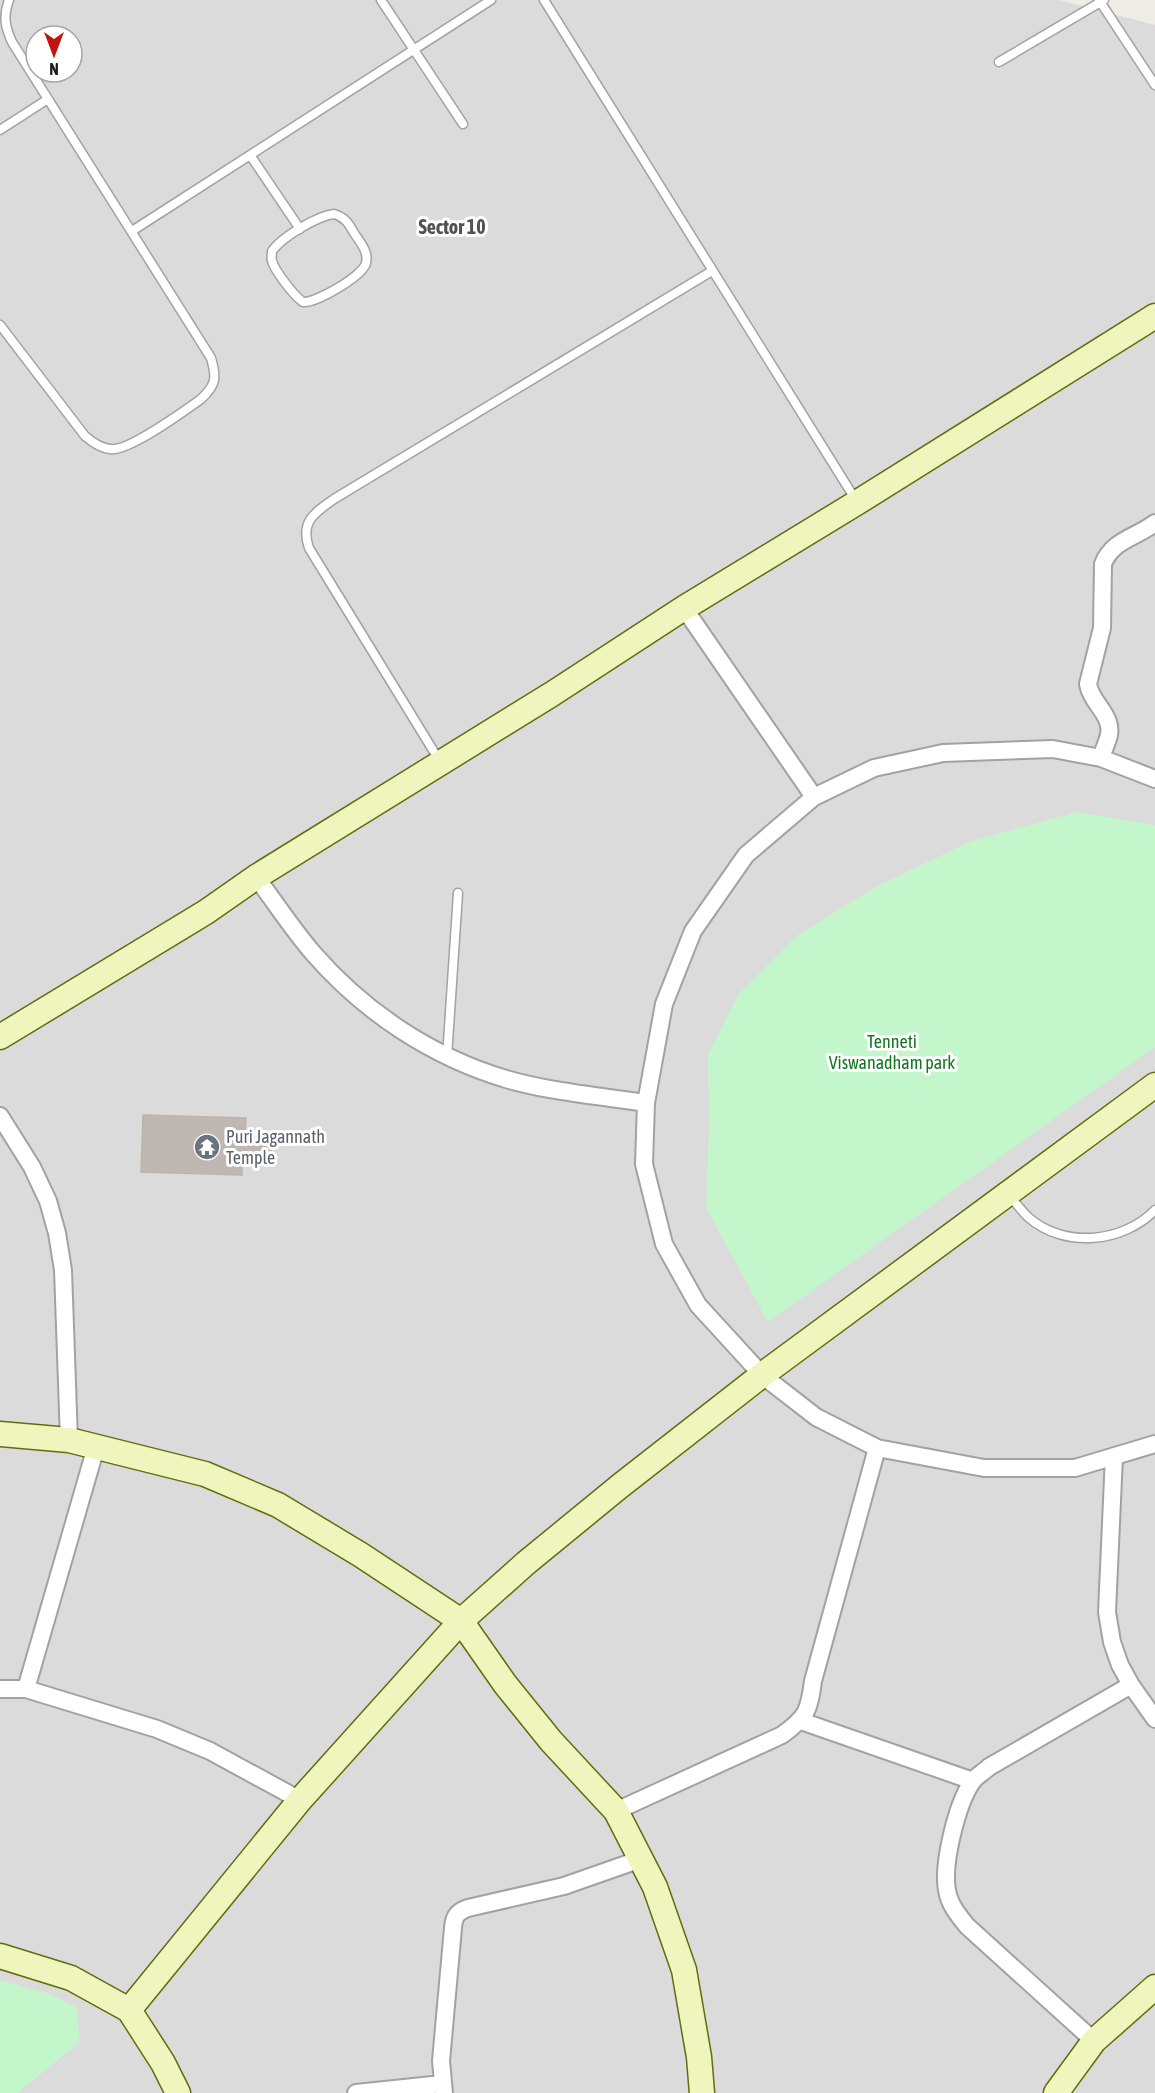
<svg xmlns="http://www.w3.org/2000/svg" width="1155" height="2093" font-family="'Asap Condensed',sans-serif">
	<rect width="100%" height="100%" fill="#eeece5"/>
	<path fill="#dcdbdb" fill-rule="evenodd" d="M0,0H1059L1155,25V2093H0ZM36,36H72V72H36Z"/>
	<path fill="#c4f6cb" d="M1077,812L1155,825V1047L768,1322L706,1208L709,1126L708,1055L738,995L798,935L879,885L972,841Z
		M0,1980L50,1994L76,2007L80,2042L17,2093H0Z"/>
	<path fill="#bfb8b2" stroke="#bfb3a8" stroke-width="1.5" d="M143,1115L246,1118L245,1136L272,1137L271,1158L242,1157V1175L141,1172Z"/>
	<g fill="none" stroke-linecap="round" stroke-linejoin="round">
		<g stroke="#a2a2a2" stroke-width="11">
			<path id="lane" d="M381,0L463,124
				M544,0L857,502
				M1099,0L1155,85
				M999,62L1104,0
				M0,130L48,99
				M250,155L300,229
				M334,214C345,217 349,224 354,233C360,242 369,252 366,263C363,276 316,303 303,302C294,296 275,271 272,261C271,257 272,255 272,251C282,237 317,216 334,214Z
				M132,231L491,0
				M0,325L85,436C92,442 100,448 110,449C128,452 184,411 201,399C216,385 217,378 211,358L12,42C5,27 3,16 9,0
				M439,760L309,548C300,522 314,513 334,499L712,271
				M447,1057L458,893
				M1010,1197C1016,1203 1022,1211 1028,1217C1064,1249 1123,1243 1155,1210"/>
		</g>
		<g stroke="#a2a2a2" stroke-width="20">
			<path id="street" d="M684,608L814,797
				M1101,758C1103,751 1107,743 1109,735C1113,715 1091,703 1088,684L1102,628L1103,564C1112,540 1137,537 1155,523
				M1155,779L1101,758L1053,749L943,753L874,768L814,797L746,855L693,931L664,1004L646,1103L644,1164L664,1244L698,1305L762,1375L816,1417L877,1448L984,1468H1075L1155,1444
				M256,877C275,902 293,930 313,953C364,1012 432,1057 506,1079C551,1092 599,1096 646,1103
				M0,1116L32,1167L48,1201L57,1233L63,1270L69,1440
				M1114,1456L1107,1612L1112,1642L1120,1665L1131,1685L1155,1719
				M0,1689H26L157,1729L210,1751L300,1800
				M26,1689L96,1447
				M801,1721L973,1781
				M616,1811L782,1735C807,1717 809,1711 813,1681L877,1448
				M1094,2041L967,1926C958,1915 949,1904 947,1890C942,1864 957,1804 972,1782C976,1776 984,1772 989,1767L1131,1685
				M356,2093L442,2084
				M444,2093L441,2061L453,1928C454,1916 457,1912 468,1908L564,1886L641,1859"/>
		</g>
		<g stroke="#5f6e0c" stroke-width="27">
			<path id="secondary" d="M0,1037L206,912L256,877L552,694L684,608L858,502L1155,316
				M0,1434L69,1440L205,1474L278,1505L361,1555L461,1621L505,1684L551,1741L616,1811L655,1887L684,1970L699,2057L702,2093
				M0,1956L71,1978L129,2010L163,2063L178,2093
				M129,2010L300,1800L461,1621L526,1563L620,1486L762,1375L1155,1085
				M1056,2093L1094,2041L1155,1987"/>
		</g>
		<use href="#lane" stroke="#fff" stroke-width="8"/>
		<use href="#street" stroke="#fff" stroke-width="16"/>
		<use href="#secondary" stroke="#eff5bc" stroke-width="24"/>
	</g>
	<defs>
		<g id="temple-disc" transform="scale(1.35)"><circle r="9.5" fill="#6b7280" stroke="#fff"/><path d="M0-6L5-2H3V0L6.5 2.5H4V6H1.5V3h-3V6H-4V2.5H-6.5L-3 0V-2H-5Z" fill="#fff"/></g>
	</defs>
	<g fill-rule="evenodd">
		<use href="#temple-disc" x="207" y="1147"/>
	</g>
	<g text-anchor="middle" stroke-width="6" stroke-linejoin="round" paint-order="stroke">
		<g font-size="18" fill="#137620" stroke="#fff">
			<text x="892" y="1048">Tenneti<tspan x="892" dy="21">Viswanadham park</tspan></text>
		</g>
		<g font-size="18" fill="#5b616d" stroke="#fff" text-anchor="start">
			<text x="226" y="1143">Puri Jagannath<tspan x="226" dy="21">Temple</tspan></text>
		</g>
		<g font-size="20" font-weight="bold" fill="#515151" stroke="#fff">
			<text x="452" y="234">Sector 10</text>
		</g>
	</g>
	<g transform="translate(54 54) rotate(180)"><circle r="28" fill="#ffffff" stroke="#a5a5a5" stroke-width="1.5"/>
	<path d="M0-4.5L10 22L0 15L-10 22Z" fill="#bf160d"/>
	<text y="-9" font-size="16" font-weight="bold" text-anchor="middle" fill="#1e1e1e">N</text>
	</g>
</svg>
